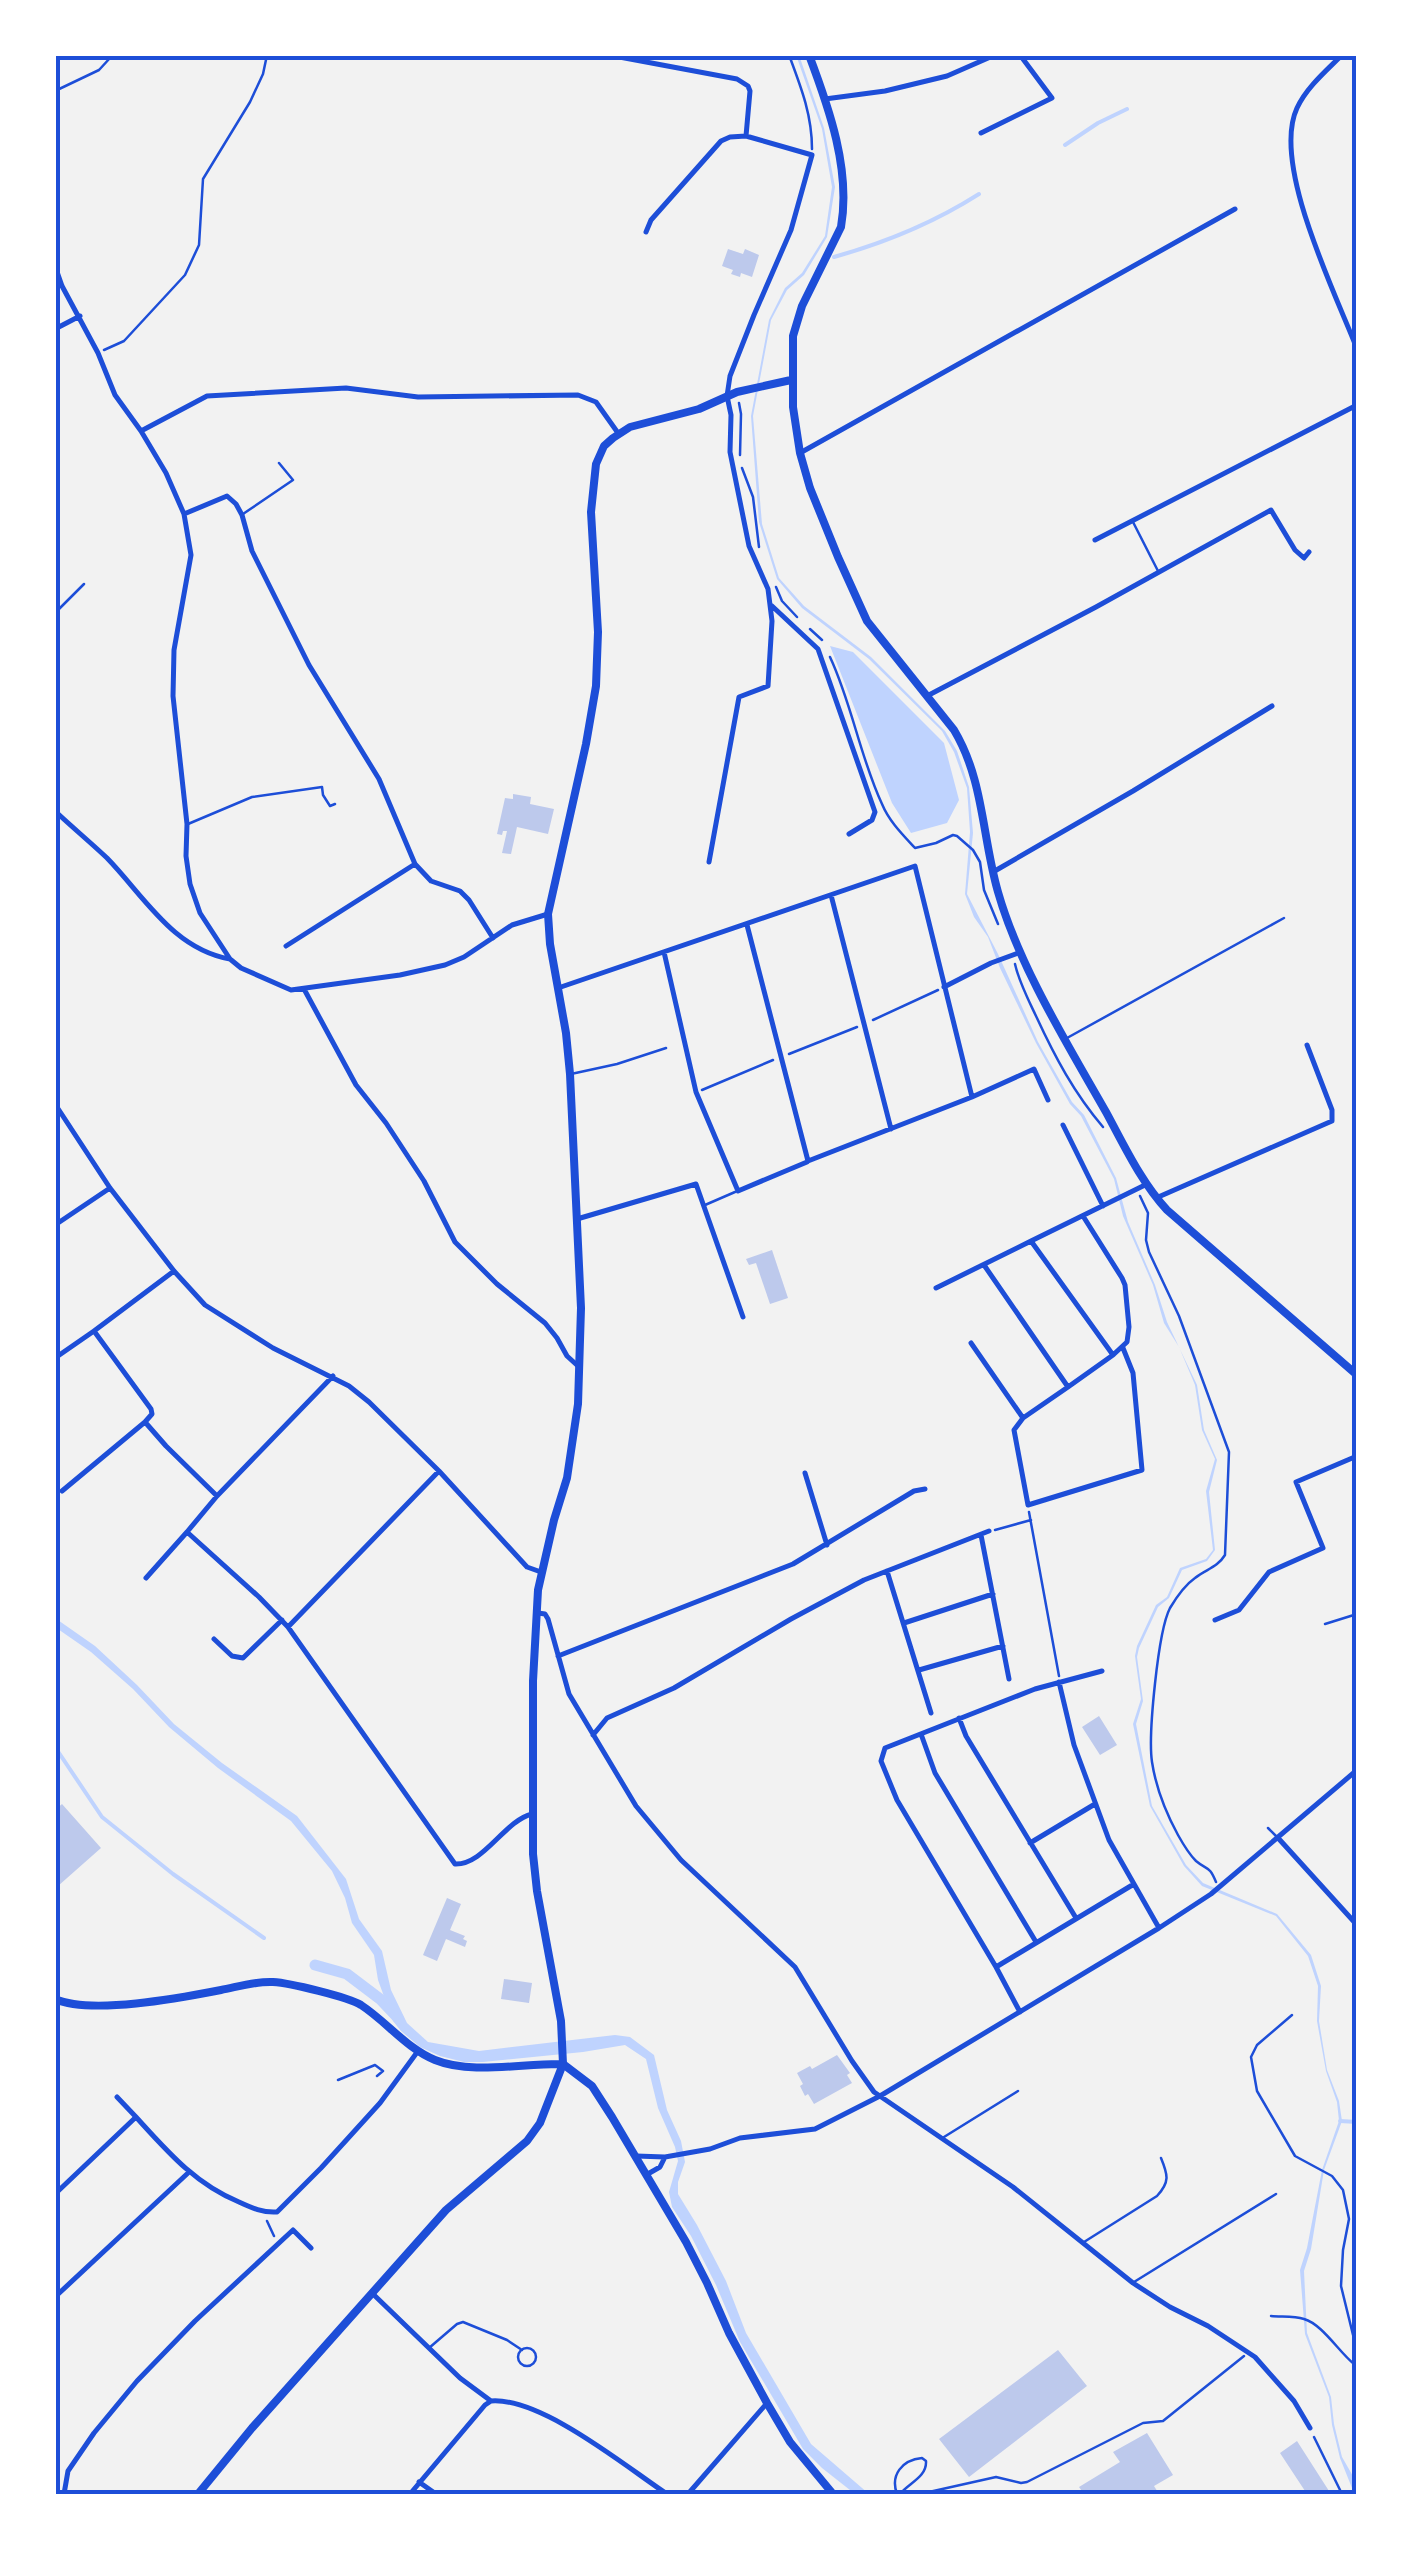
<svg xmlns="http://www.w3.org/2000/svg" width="1412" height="2549" font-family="Commissioner,sans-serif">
	<rect width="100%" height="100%" fill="#f2f2f2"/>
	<path fill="#bfd3fe" d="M796,55H799L824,128L835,187L827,237L804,275L787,290L771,320L753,416L762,524L779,578L804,606L871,657L945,731L957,751L969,787L973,833L967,894L998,954L1038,1042L1072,1102L1084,1115L1116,1178L1128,1222L1155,1285L1167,1322L1197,1385L1204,1430L1217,1460L1209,1492L1215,1550L1207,1561L1182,1570L1169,1598L1158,1607L1139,1648L1137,1657L1143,1701L1136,1724L1152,1806L1186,1865L1203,1883L1277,1914L1311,1955L1321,1986L1319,2021L1327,2070L1339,2101L1342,2121L1324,2170L1311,2249L1304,2271L1307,2333L1331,2397L1334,2424L1342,2457L1354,2478L1357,2494L1354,2493L1340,2458L1332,2425L1329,2397L1305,2334L1300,2270L1307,2248L1322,2170L1339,2121L1337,2102L1326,2071L1317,2021L1318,1986L1308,1956L1276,1916L1202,1886L1184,1866L1150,1806L1133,1724L1141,1699L1135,1656L1137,1646L1156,1605L1167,1597L1180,1568L1206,1559L1213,1550L1206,1491L1215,1459L1202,1430L1195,1385L1179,1347L1164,1323L1153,1285L1123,1216L1114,1179L1081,1116L1070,1104L1036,1043L1000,968L988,937L974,917L965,894L970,832L967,788L954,752L942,731L869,659L802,608L777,579L759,522L751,416L769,320L785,288L802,273L825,236L832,187L822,129Z
		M830,646L853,652L944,743L959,800L947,823L911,833L892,803Z
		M55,1618L95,1646L137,1685L174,1724L222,1763L297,1816L346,1879L359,1919L382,1951L391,1990L407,2023L428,2042L479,2051L615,2035L630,2037L654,2055L667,2110L681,2141L685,2162L678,2182V2194L697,2225L726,2281L746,2333L811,2444L869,2494H855L822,2468L803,2449L740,2342L716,2285L691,2236L672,2207L669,2192L678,2161L675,2147L658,2108L646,2059L625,2045L583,2052L483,2062H464L440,2056L420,2047L401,2031L393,2021L378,1980L374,1955L352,1923L345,1898L332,1871L291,1821L218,1768L169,1727L133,1689L91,1652L55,1627Z"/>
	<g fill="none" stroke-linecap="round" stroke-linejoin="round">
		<path stroke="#bfd3fe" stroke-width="4" d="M1065,145L1098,123L1127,109
			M834,257C884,243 935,222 979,194
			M55,1747L102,1817L173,1874L264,1938
			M1340,2121L1357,2122"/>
		<path stroke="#bfd3fe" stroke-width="11" d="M315,1965L347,1974L380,1999L398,2018"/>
	</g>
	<path fill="#bdc9ec" d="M728,249L743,254L745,249L759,255L752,277L741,273L740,277L731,274L733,270L722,266Z
		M513,794L531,797L530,804L554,809L548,834L517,827L511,854L502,853L507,831H503L502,835L497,834L505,798L513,799Z
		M772,1250L788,1298L770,1304L756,1263L749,1265L746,1259Z
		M1099,1716L1117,1745L1100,1755L1082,1727Z
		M62,1804L101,1848L58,1886L55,1882V1810Z
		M447,1898L461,1904L450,1930L465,1936L463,1939L467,1941L465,1947L446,1939L437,1961L423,1955Z
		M504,1979L532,1983L529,2003L501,1999Z
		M837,2055L850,2073L847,2075L852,2083L814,2104L808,2094L805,2096L800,2086L803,2084L797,2073L810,2066L812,2069Z
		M1058,2350L1087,2386L969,2477L939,2439Z
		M1147,2433L1173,2475L1154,2486L1159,2494H1084L1079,2487L1120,2462L1113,2452Z
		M1297,2441L1329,2491L1324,2494H1307L1280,2453Z"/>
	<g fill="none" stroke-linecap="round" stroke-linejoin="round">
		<path stroke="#1d4ed8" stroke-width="2.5" d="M789,55C801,87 812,115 812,149
			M104,350L124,341L185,275L199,245L203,179L250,102L263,74L267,55
			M739,403L741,414L740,455
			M742,468L753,497L759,547
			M776,587L782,601L797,617
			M810,629L822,640
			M830,657C852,704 860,757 882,804C889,821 902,834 915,848L936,843L953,835L957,836L973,850L980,862L984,890L998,924
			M1015,964C1019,982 1028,999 1036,1016C1055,1057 1074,1093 1103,1127
			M873,1020L938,990
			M789,1054L857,1027
			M702,1090L773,1060
			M1140,1196L1148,1213L1146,1240L1149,1252L1179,1316L1229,1452L1225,1555C1217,1568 1206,1569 1195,1578C1185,1585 1176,1598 1170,1608C1158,1631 1148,1735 1152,1762C1156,1788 1166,1813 1178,1835C1183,1844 1189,1854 1196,1861C1208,1871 1209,1865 1216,1882
			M1029,1512L1059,1676
			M995,1530L1031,1520
			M1325,1624L1357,1614
			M338,2080L375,2065L383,2071L377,2076
			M267,2221L274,2236
			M1271,2316C1282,2317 1294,2316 1304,2319C1322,2324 1339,2352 1354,2364L1355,2343L1341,2286L1343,2250L1349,2219L1343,2190L1332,2176L1295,2156L1257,2091L1251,2057L1257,2045L1292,2015
			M1314,2437L1342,2494
			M920,2494L996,2477L1021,2483L1027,2482L1143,2423L1163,2421L1244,2356"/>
		<path stroke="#1d4ed8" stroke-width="2.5" d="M55,91L99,70L110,58V55
			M243,514L293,480L279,463
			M1133,522L1158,571
			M55,613L84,584
			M188,824L252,797L322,787L323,795L330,806L335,804
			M1067,1038L1284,918
			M571,1074L617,1064L666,1048
			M705,1205L735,1192
			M1268,1828L1277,1837
			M944,2137L1018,2091
			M1084,2242L1157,2196C1170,2182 1168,2175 1161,2158
			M1134,2282L1276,2194
			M429,2348L457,2324L463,2322L507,2340L522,2350
			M518 2357a9 9 0 1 1 18 0a9 9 0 1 1-18 0Z
			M897,2494C890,2475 902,2460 922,2458L926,2461C927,2477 909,2483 900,2494"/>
		<path stroke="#1d4ed8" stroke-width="5" d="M1342,55C1326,71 1307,87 1297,108C1271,164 1335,292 1357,349
			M614,56L737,79L748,86L750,91L746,136L812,155L791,230L754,315L730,376L727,396L731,415L730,452L749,546L768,589L772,621L768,686L739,697L709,862
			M825,99L885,91L947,76L995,55
			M981,133L1052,98L1020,55
			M646,232L651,220L721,141L730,137L746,136
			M55,266L62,286L98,353L115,395L141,431L166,473L184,514L191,555L174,650L173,696L187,824L186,856L190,884L200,913L230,959L241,968L291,990L400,975L445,965L464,957L512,925L548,914
			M55,329L80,316
			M141,431L207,396L346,388L418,397L578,395L596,402L618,433
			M800,453L1235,209
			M184,514L227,496L236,504L242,515L252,551L309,665L379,779L415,864L431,881L460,891L469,900L493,938
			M1095,540L1357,405
			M772,606L818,649L875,812L872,820L849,834
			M927,696L1096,607L1271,510L1295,550L1304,558L1309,552
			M55,811C72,827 90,842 107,858C144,896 173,949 230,959
			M993,872L1133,791L1272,706
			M831,895L891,1129
			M286,946L415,864
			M664,952L696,1092L738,1191L807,1162
			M944,987L991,963L1021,952
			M558,988L915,866L972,1097L808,1161L747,925
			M304,989L356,1085L386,1123L424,1181L455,1242L497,1284L545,1323L557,1338L567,1356L578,1366
			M972,1097L1034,1069L1048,1100
			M55,1104L110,1188L174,1271L205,1305L273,1348L349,1386L369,1402L439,1471
			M1063,1125L1103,1206
			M1156,1198L1332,1121V1110L1307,1045
			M577,1219L696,1184L743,1317
			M55,1225L110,1188
			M1031,1241L1145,1185
			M984,1265L1068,1387L1023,1418L1014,1430L1028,1505L1142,1470L1133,1373L1123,1348
			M936,1288L1031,1241L1113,1355
			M94,1331L174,1271
			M971,1343L1023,1418
			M55,1358L94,1331L151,1409L152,1414L145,1422L166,1446L217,1496
			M1068,1387L1113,1355L1127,1342L1129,1327L1125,1285L1122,1278L1083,1216
			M805,1473L827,1545
			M62,1491L145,1422
			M187,1532L217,1496L333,1376
			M981,1535L1009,1679
			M887,1571L931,1713
			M146,1578L187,1532L259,1597L288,1627L455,1864C484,1865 504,1821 532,1814
			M538,1613L545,1614L548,1619L569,1694L636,1806L681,1860L795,1967L852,2061L874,2092L1013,2187L1133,2283L1170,2307L1208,2326L1255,2357L1294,2401L1310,2428
			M1215,1620L1239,1610L1269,1572L1323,1548L1296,1482L1357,1456
			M904,1623L993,1594
			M288,1627L439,1471L527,1567L541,1572
			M214,1639L232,1656L243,1658L282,1620
			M558,1656L793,1564L914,1491L925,1489
			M919,1670L1003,1646
			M1059,1682L1074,1745L1109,1840L1159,1928
			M959,1718L966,1736L1076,1918
			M921,1734L935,1773L1036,1942
			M593,1735L607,1718L674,1688L791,1619L864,1580L989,1531
			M1279,1839L1357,1925
			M1030,1843L1095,1804
			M996,1967L1134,1884
			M1020,2012L996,1967L897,1800L881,1761L885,1748L1035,1689L1102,1671
			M117,2097L136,2117
			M636,2156L665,2157L710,2149L740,2138L815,2129L880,2096L1159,1928L1211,1894L1357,1770
			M646,2175L660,2167L665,2157
			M55,2194L136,2117C167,2151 195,2184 239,2202C252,2208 263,2213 277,2212L321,2168L380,2103L418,2051
			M373,2294L460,2378L491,2401C541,2397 625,2466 667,2494
			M55,2297L188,2173
			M419,2482L436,2494
			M64,2494L68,2471L94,2433L137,2381L195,2321L293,2230L311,2248
			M410,2494L485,2405L491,2401
			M688,2494L767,2403"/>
		<path stroke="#1d4ed8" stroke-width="8" d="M563,2064L592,2086L612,2117L686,2242L707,2283L729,2333L767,2403L790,2442L833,2494"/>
		<path stroke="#1d4ed8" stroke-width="8" d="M809,55C829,108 851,170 841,227L802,306L793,336V407L800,453L810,488L838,557L867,621L954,730C984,780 982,837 998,892C1019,966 1068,1045 1106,1112C1124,1145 1141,1182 1167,1210L1357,1375
			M55,1999C91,2015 180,1998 221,1990C237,1987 256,1981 273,1982C290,1983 348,1997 361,2005C387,2022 406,2048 435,2060C472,2075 523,2063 563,2064
			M198,2494L252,2428L446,2210L527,2141L540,2123L563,2064L561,2021L537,1891L533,1854V1681L538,1590L554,1520L567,1478L578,1404L581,1308L570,1074L566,1033L550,944L548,914L586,744L596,686L598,632L591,512L596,464L604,446L613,438L630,427L699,409L737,392L791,380"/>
	</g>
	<rect width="1412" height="2549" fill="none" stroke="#ffffff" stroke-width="115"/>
	<rect x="58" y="58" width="1296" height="2434" fill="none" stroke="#1d4ed8" stroke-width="4"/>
</svg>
